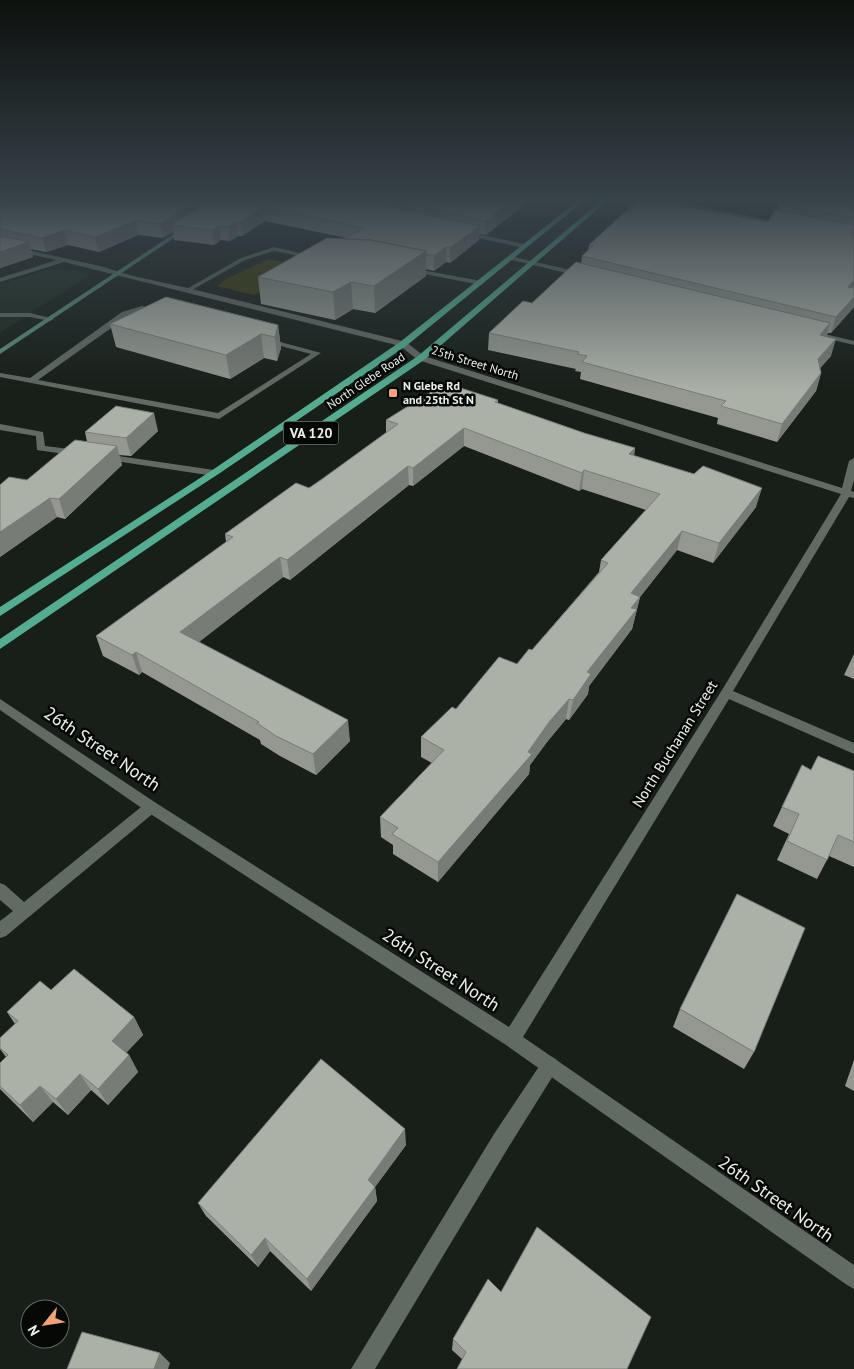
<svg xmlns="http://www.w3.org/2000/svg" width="854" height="1369" font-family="'PT Sans',sans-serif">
	<rect width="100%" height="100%" fill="#181f19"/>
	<path fill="#1f2b21" d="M50,269L80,271L89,275L0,333V284Z"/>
	<path fill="#3d3c0a" d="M268,259L305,267L254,295L217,286L226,279Z"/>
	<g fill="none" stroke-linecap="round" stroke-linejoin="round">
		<path fill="#616a63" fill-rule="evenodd" d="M274,247L318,257L315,259L274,251L245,260L190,291L185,290L241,258Z
			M411,268L481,281L484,283L481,285L409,271V269Z
			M142,306L162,312L158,314L142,310L128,316L38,380L218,413L311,354L262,341V337L321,353L219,419L0,377V373L30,378L122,312Z
			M0,313H30L54,319L50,321L30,317H0Z
			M0,424L43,432L45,446L78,450L83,453L78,456L37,450L36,436L0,430Z
			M105,454L214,470L219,473L214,476L102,459V455Z
			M151,801L156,803L158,807L156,811L6,936L0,938V921L13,911L0,900V883L5,885L24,902L146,803Z
			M550,1056L556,1059L559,1065L556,1071L508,1148L375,1369H351L494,1134L544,1059Z"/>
		<path fill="#616a63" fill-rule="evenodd" d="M660,200H671L788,224L785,226Z
			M462,231L524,244L527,246L524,248L460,234Z
			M0,244L100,266L133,276L188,288L406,342L424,356L842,488L849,461L854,458V480L851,491L854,492V498L849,497L733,691L854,743V754L729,699L523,1037L854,1265V1289L847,1285L506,1045L146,811L0,710V699L156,803L509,1027L722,690L841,494L418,360L400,346L64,262L0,282V278L57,260L0,248Z
			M510,256L583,273L586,275L583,277L508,259V257Z
			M808,330L854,341V345L808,334Z"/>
		<path fill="#5a8b7a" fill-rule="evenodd" d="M187,225L189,228L0,354V349Z"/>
		<path fill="#54ac91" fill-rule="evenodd" d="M579,200H585L406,346L217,475L0,616V607L211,471L400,342Z
			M602,200H608L424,360L0,649V639L418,356Z"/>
	</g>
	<path fill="#949890" d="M0,200H530L486,235L479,234V240L450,263L446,262L434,271L426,269V276L375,313L353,309L335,320L261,304L258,277L346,238L265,221L242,236H238L230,241L221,240L214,245L174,240L173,232L163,238L138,235L99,252L68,245L46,252L31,249L33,257L0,268Z
		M638,200H693L691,202L688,201L687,207L768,222L777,211L779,204L854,200V307L831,333H828L826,337L831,356L820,368L821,373L816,391L777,442L717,424L718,418L580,379L581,372L575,371L576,369L488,350L489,333L532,303L581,264L582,256L588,251L589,245Z
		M110,324L278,325L281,348L277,361L264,358L230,379L116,347Z
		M498,400V403L584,433L635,448L634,456L756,507L713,563L677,550L640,597L632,629L589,686L588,694L569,720L566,719L547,742L530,765L529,774L438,882L393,854V845L381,837L380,817L432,763L421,757V737L456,709L517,664L532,650L599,572L601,560L646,510L582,489L579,491L464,446L413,486L409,485L290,580L283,577L198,642L350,741L316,775L280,756L261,744L260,740L142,672L139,675L103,656L96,636L226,542L225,534L309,488L386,433V420Z
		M158,431L131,456L119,455L122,465L65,519L57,517L0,557V485L27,480L87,442L85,432Z
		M854,654V679L844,675Z
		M811,770L854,771V867L829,856L817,879L777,860L789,834L773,826L782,807Z
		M51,990L134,1017L143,1035L126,1053L129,1055L138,1072L108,1105L91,1090L68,1115L53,1102L33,1122L0,1089V1063L6,1057L0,1049V1038L15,1024L7,1012Z
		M680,1009L754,1052L744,1069L673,1027Z
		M854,1060V1091L845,1086Z
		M406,1145L375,1187L377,1201L311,1291L270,1251L258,1267L206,1216L198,1203Z
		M501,1292L651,1317L462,1359L452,1350L453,1339Z"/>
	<path fill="#787c76" d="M199,200H221L172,225L173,232L163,238L160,224Z
		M514,200H530L486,235V221Z
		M684,200H688L686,207L679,205Z
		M264,207L265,221L242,236L240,222Z
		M135,221L138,235L99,252L95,237Z
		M236,222L238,236L230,241L228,227Z
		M219,226L221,240L214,245L212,230Z
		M480,226L479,240L450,263V248Z
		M64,230L68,245L46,252L42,238Z
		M29,242L33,257L0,268V252Z
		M446,247V262L434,271V256Z
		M426,251V276L375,313L374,286Z
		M854,280V290L848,287Z
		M351,282L353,309L335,320L333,292Z
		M854,297V307L831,333L836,317Z
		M830,323L825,340L820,335Z
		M278,325L281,348L277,361L275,337Z
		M261,334L264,358L230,379L226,355Z
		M836,339L831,356L813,376L818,359Z
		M821,373L816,391L777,442L782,424Z
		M154,413L158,431L131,456L126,438Z
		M464,428V446L413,486V468Z
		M117,446L122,465L65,519L59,499Z
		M635,448L632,467L629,454Z
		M408,466L409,485L290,580L287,560Z
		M584,470L582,489L579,491L582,473Z
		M762,488L756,507L713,563L719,543Z
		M50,498L57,517L0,557V532Z
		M682,531L677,550L640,597L632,629L589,686L588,694L569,720L573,700L631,593Z
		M280,557L283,577L185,653L180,632Z
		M136,652L142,672L139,675L132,655Z
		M569,699L566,719L547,742L530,765L529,774L438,882V862L528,752L549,722Z
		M348,720L350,741L316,775L313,754Z
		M134,1017L143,1035L121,1058L112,1041Z
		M129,1055L138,1072L108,1105L98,1089Z
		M80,1074L91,1090L68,1115L56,1099Z
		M40,1086L53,1102L33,1122L20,1105Z
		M405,1129L406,1145L375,1187L377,1201L311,1291L307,1279L368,1180Z
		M265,1238L270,1251L258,1267L251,1255Z
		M160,1353L170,1363L168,1369H154Z"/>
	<path fill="#acb1a8" stroke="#787c76" d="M0,200H199L160,224L135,221L95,237L64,230L42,238L0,229Z
		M210,200H361L480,226L450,248L446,247L434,256L426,254V251L371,240L344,239L364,228L264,207L240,222H236L228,227L219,226L212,230L172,225Z
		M389,200H514L486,221Z
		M638,200H684L679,205L768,222L775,210L854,225V280L848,287L854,288V297L836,317L582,256L593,246L589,245Z
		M781,200H854V218L779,204Z
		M0,236L29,242L0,252Z
		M327,238L371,240L426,251L374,286L351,282L333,292L258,277Z
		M576,262L830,323L820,335L836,339L818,359L821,373L782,424L721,406L726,401L582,362L587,356L577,354L579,352L489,333L523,301L532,303Z
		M166,297L278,325L275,337L261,334L226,355L110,324Z
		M445,383L498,400L495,402L584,433L635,448L629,454L694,474L703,466L762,488L719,543L682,531L631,593L640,597L631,608L637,609L587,672L591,674L573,700L569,699L549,722L528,752L532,754L438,862L392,834L398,828L380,817L444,750L421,737L452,707L456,709L499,657L517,664L529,649L532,650L608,563L601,560L660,494L584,470L582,473L464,428L413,468L408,466L287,560L280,557L180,632L348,720L313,754L276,736L257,723L259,722L136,652L132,655L96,636L233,537L225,534L296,483L309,488L321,480L398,424L386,420Z
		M116,406L154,413L126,438L85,432Z
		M75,440L117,446L59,499L50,498L0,532V485L9,477L27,480Z
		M818,756L854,771V842L838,835L827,860L787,841L799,814L782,807L802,765L811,770Z
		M737,894L805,928L754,1052L680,1009Z
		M74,969L134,1017L112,1041L129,1055L98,1089L80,1074L56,1099L40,1086L20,1105L0,1086V1063L8,1055L0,1048V1038L18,1021L7,1012L40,981L51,990Z
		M321,1059L405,1129L368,1180L375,1187L307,1279L265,1238L251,1255L198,1203Z
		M537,1227L651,1317L627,1369H457L466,1352L453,1339L488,1279L501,1292Z
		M82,1332L160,1353L154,1369H67Z"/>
	<linearGradient id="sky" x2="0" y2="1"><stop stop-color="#0d110e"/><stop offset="0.51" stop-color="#374249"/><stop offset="1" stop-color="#374249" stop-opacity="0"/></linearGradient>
	<rect width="854" height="392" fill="url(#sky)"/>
	<rect fill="#f0a27a" stroke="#060806" stroke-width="2" x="388" y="388" width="10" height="10" rx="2.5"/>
	<g text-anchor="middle" stroke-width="5" stroke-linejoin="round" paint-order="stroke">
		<g font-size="12" fill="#ebf0ec" stroke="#060806">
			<text transform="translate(475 363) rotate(17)" y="4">25th Street North</text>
			<text transform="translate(366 381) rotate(-34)" y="4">North Glebe Road</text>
		</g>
		<g font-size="12" font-weight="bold" fill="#ebf0ec" stroke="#060806" text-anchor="start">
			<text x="403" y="390">N Glebe Rd<tspan x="403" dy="14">and 25th St N</tspan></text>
		</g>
		<rect fill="#060806" stroke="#a6aaa7" stroke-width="1" x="283.5" y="421.5" width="55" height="23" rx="4"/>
		<g font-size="14" font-weight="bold" fill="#ebf0ec">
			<text x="311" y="438">VA 120</text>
		</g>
		<g font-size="15" fill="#ebf0ec" stroke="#060806">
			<text transform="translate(675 744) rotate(-58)" y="5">North Buchanan Street</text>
		</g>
		<g font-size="18" fill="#ebf0ec" stroke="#060806">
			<text transform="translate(102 749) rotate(34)" y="6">26th Street North</text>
			<text transform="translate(441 970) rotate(33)" y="6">26th Street North</text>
			<text transform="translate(776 1199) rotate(35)" y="6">26th Street North</text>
		</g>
	</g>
	<g transform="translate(45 1324) rotate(240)"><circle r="24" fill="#060806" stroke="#626562"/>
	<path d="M0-4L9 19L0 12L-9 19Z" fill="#f0a27a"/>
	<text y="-8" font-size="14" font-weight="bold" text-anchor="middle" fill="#ebf0ec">N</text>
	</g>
</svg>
